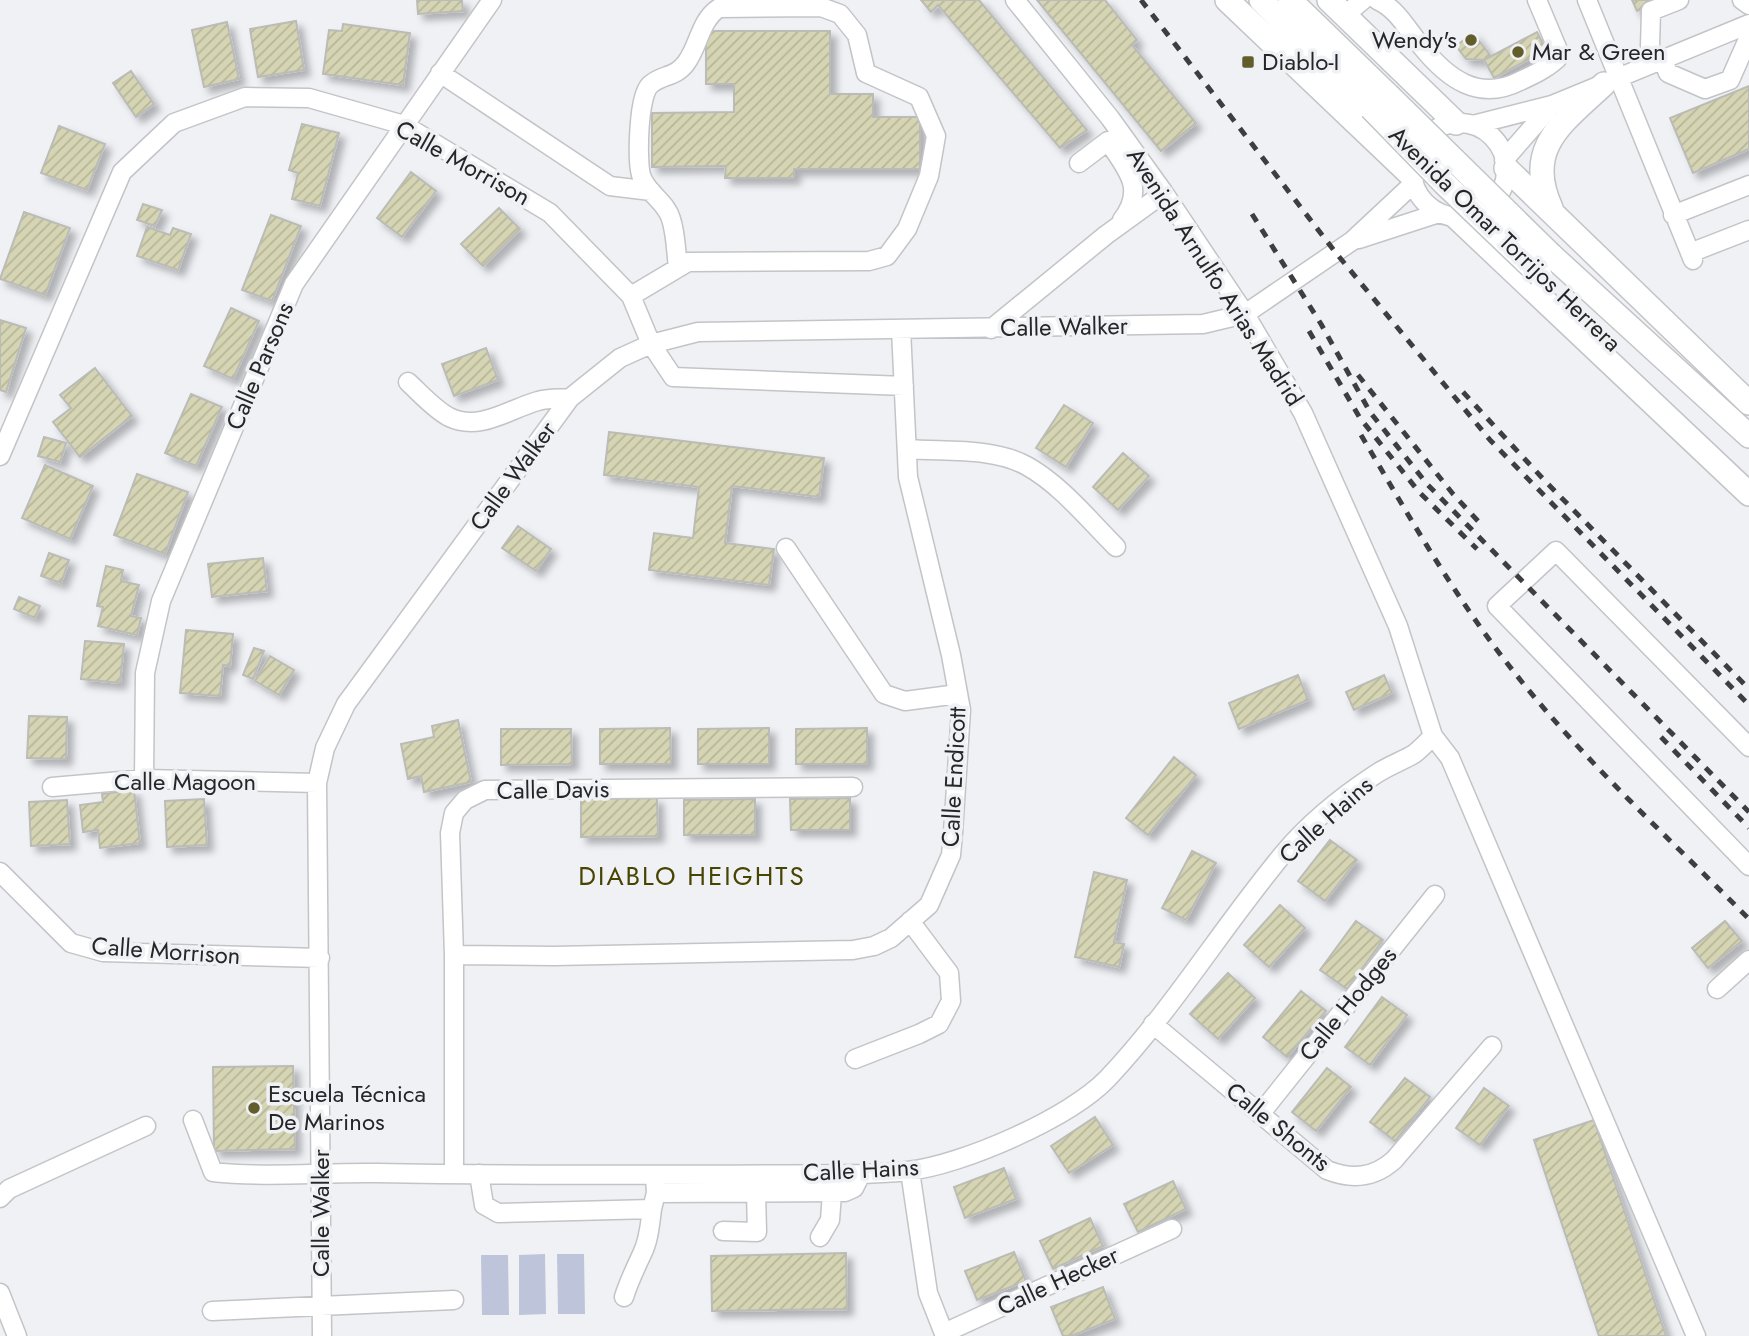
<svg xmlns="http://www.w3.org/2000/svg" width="1749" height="1336" font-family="Jost,sans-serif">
	<defs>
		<pattern id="building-hatch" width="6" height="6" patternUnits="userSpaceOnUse" patternTransform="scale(1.75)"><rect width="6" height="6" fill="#d5d4b3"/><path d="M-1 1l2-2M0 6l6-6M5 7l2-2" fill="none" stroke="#b7b69a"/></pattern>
		<filter id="shadow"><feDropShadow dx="6" dy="6" stdDeviation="3.5" flood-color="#0004"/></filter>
	</defs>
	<rect width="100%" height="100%" fill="#f0f1f5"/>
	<path fill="#bec4da" d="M545,1254L546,1314L519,1315V1255Z
		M557,1254H584L585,1314H558Z
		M481,1255H508L509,1315H482Z"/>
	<path fill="url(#building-hatch)" stroke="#bbbbb7" stroke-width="2" filter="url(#shadow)" d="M417,0H462L463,11L418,14Z
		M921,0H979L1087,130L1060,148L938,5L931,12Z
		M1037,0H1105L1137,40L1132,45L1196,123L1161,151Z
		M1632,0H1663L1637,11Z
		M296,21L304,70L258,77L250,29Z
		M227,22L239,79L204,87L192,30Z
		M343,24L410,33L403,85L323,74L329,30L342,31Z
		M706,31H830V94H873V117H920V169H794V178H725L726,166L652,167V113L734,112V84H706Z
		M1537,32L1546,50L1494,78L1484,60Z
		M1473,33L1490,55L1484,60L1466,59L1456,46Z
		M131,71L154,104L136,117L113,83Z
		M1749,86V149L1693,173L1670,118Z
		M302,124L339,133L320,206L292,199L298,173L289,170Z
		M59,126L105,144L87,190L41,173Z
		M411,172L436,191L402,237L377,218Z
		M143,204L162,210L155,226L137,220Z
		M499,208L520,229L483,266L461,244Z
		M24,212L70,228L45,295L0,279Z
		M271,215L301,226L272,301L242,290Z
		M147,227L170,235L173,228L191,234L178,270L137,256Z
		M231,308L259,321L233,379L204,366Z
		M0,320L26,328L6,392L0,390Z
		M486,348L498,380L454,396L442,364Z
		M95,368L132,416L80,457L53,422L71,408L60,395Z
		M191,394L222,407L196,466L165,453Z
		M1064,405L1093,423L1066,467L1036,448Z
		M609,432L824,458L819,497L732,486L725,543L774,549L769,585L649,570L654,533L693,538L699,487L604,475Z
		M44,437L66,443L60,462L38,456Z
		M1123,453L1149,476L1118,510L1093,487Z
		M45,465L93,486L70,539L22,518Z
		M137,474L188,492L165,554L114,535Z
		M518,526L551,549L536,571L502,548Z
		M49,553L69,560L61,583L41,576Z
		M263,558L267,591L212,597L208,564Z
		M106,566L123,570L121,581L139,585L131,616L141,618L137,635L98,626L103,607L97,606Z
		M19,597L40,606L35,618L14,609Z
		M186,630L233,634L230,666L223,665L220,696L180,693Z
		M85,641L124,644L120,683L81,679Z
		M254,648L264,651L253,679L243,675Z
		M270,656L294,670L279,695L255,681Z
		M1298,675L1308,700L1239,729L1229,703Z
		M1384,675L1392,693L1354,710L1346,692Z
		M29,716L67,717L66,759L27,758Z
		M458,720L471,782L424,792L421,776L408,779L401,744L434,737L432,726Z
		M670,728L671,764H600V729Z
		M769,728V764H698V729Z
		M867,728V764H796V729Z
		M501,729H571L572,764L501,765Z
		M1174,757L1196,775L1148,835L1126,818Z
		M134,790L140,843L100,848L98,830L83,832L80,805L103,802L102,794Z
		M657,798L658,836L581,837V799Z
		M850,798V830H791L790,799Z
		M204,799L207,845L167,847L165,801Z
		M755,799V835H684V800Z
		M67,800L70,844L31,846L29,802Z
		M1330,840L1357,860L1325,901L1298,881Z
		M1192,851L1216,863L1186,920L1162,908Z
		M1094,872L1127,880L1114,942L1124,944L1119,967L1075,957Z
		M1280,905L1305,928L1269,967L1244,945Z
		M1356,921L1383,940L1347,989L1320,970Z
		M1725,921L1742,941L1708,968L1692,948Z
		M1228,973L1255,998L1218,1039L1190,1014Z
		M1301,991L1326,1011L1287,1057L1263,1037Z
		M1382,997L1407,1015L1370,1065L1345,1047Z
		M293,1066L295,1149L214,1151L213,1067Z
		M1327,1068L1351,1087L1316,1131L1292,1112Z
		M1405,1078L1430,1097L1395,1141L1370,1122Z
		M1484,1088L1509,1106L1480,1145L1456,1128Z
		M1095,1117L1113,1145L1069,1173L1051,1146Z
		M1594,1120L1666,1336H1599L1534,1140Z
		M1004,1168L1016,1199L965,1218L954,1187Z
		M1173,1181L1186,1209L1138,1232L1124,1204Z
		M1090,1218L1103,1246L1053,1269L1040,1241Z
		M1014,1252L1026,1281L977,1300L965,1271Z
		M846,1253L847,1309L712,1311L711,1256Z
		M1103,1287L1115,1319L1071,1336H1063L1051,1307Z"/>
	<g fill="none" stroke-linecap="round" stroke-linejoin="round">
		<g stroke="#c3c4c7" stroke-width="21">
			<path id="minor" d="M1015,0L1110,118L1164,193L1245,314L1303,413L1398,626L1433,736L1450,758L1696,1336
				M1377,0C1398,9 1408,31 1422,47C1448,79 1479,102 1520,81C1533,75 1546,69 1557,59L1558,50L1537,0
				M1587,0L1693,260
				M1742,0L1749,5
				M1345,15L1363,0
				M1663,60L1668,73L1705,89L1730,80L1749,37L1745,26
				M1656,63L1650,46L1651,11L1679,0
				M440,73L610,186L651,191
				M1412 170a47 47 0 1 1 94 0a47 47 0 1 1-94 0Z
				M1473,125L1552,105L1749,24
				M1504,160L1552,105
				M1079,163L1108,141C1127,170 1146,188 1122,220
				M1673,215L1749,185
				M1359,239L1439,213
				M1690,253L1749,230
				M631,296L688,262L869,261L887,256L907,229L929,176L936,136L919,97L866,73L857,35L840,14L821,7L719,8C700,20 699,46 686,63C675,78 662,74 650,85C638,96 637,160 641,175C646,193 666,201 671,219C676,234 676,252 678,268
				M991,329L1106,235L1164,193
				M408,382C421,394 434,409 449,417C480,432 509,409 538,401C548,398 560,399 570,398
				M908,449C945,452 993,447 1027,466C1061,485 1088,519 1116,547
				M0,456L122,172L174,123L245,97L309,98L404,125L550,213L631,296L651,344L673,377L904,386
				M786,548L884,694L905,701L958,694
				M1749,747L1556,551L1497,606L1749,866
				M144,779L145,673L161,601L294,284L492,0
				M52,787L144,779L317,783
				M0,872L71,943L103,952L320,958
				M454,955L554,956L853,950L874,946L891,938L929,905L951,855L953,833L961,710L951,655L908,477L901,329
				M1717,989L1749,960
				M1153,1024L1327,1170C1352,1180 1374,1178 1394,1160L1492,1046
				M855,1059L919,1034L939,1024L951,1001L949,973L910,921
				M1261,1113L1435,895
				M193,1120L213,1172C265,1178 324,1172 377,1173C538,1176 700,1175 861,1174C876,1173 893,1173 908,1171C962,1165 1070,1118 1108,1078C1173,1009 1223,926 1284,853C1309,823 1344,795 1376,774C1388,766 1402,761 1414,754C1421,749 1427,742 1433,736
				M910,1171L928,1293L945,1336
				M454,1174V955L450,833L454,813L465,800L485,790L853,787
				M479,1174L484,1205L498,1213L652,1209L656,1193L655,1175
				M656,1193L845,1192L854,1188L861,1174
				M0,1198L9,1189L146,1126
				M723,1231L757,1232L756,1192
				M820,1237L830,1220L832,1193
				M0,1293L17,1336
				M624,1297C629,1281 635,1269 642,1254C649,1240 650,1224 652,1209
				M212,1311L454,1300
				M944,1333L1172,1229
				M322,1336L317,783L325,748L346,704L570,398L620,358L651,344L698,332L1203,324L1245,314L1352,241L1413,184"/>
		</g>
		<g stroke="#c3c4c7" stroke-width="26">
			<path id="major" d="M1227,0L1412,176
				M1261,0L1371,108
				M1290,0L1388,95
				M1329,0L1456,123
				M1506,168L1749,403
				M1551,208C1523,147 1564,122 1604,84
				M1456,217L1749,494
				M1551,255L1749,436"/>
		</g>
		<use href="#minor" stroke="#fff" stroke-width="18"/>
		<use href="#major" stroke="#fff" stroke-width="23"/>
		<path stroke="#3e3e40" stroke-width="5" stroke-dasharray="9 9" stroke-linecap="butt" d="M1141,0L1336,253L1490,440L1749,705
			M1252,214L1321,324L1370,412L1427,484L1749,812
			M1309,331L1360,418L1419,492L1477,549
			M1358,375L1453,494L1478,521
			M1463,392L1545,481L1749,689
			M1361,435C1409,516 1455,598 1514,672C1584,761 1670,839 1749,919
			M1661,737L1749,828"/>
		<g stroke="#c3c4c7" stroke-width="26" stroke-linecap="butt">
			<path id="major-bridge" d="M1388,95L1551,255
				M1371,108L1444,183L1540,275"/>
		</g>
		<use href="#major-bridge" stroke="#fff" stroke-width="23"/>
	</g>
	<g fill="#615e2b" stroke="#f0f1f5" stroke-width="2.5">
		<circle cx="1471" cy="40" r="7"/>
		<circle cx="1518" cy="52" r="7"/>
		<rect x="1241" y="55" width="14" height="14" rx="3.5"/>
		<circle cx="254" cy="1108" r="7"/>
	</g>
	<g text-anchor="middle" stroke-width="7" stroke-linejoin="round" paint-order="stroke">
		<g font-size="24" fill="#262628" stroke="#f0f1f5" text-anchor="start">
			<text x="1457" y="48" text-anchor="end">Wendy's</text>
			<text x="1532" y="60">Mar &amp; Green</text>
			<text x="1262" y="70">Diablo-I</text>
			<text x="268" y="1102">Escuela Técnica<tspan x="268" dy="28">De Marinos</tspan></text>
		</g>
		<g font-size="24" fill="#262628" stroke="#f0f1f5">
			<text transform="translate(463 163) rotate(29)" y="8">Calle Morrison</text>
			<text transform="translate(1505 239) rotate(44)" y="8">Avenida Omar Torrijos Herrera</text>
			<text transform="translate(1215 277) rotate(57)" y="8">Avenida Arnulfo Arias Madrid</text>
			<text transform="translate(1064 327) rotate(-1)" y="8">Calle Walker</text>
			<text transform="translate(260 366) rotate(-67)" y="8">Calle Parsons</text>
			<text transform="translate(513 476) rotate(-54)" y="8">Calle Walker</text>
			<text transform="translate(954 777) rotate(-87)" y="8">Calle Endicott</text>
			<text x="185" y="790">Calle Magoon</text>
			<text transform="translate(553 790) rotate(-1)" y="8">Calle Davis</text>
			<text transform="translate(1326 820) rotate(-42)" y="8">Calle Hains</text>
			<text transform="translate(166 951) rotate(4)" y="8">Calle Morrison</text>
			<text transform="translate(1348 1004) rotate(-51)" y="8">Calle Hodges</text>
			<text transform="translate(1278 1127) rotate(39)" y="8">Calle Shonts</text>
			<text transform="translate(861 1170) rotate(-3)" y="8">Calle Hains</text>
			<text transform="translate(321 1213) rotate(-90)" y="8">Calle Walker</text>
			<text transform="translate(1058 1281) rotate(-25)" y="8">Calle Hecker</text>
		</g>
		<g font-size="26" letter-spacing="2" fill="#484401" stroke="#f0f1f5">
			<text x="692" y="885">DIABLO HEIGHTS</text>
		</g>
	</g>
</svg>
